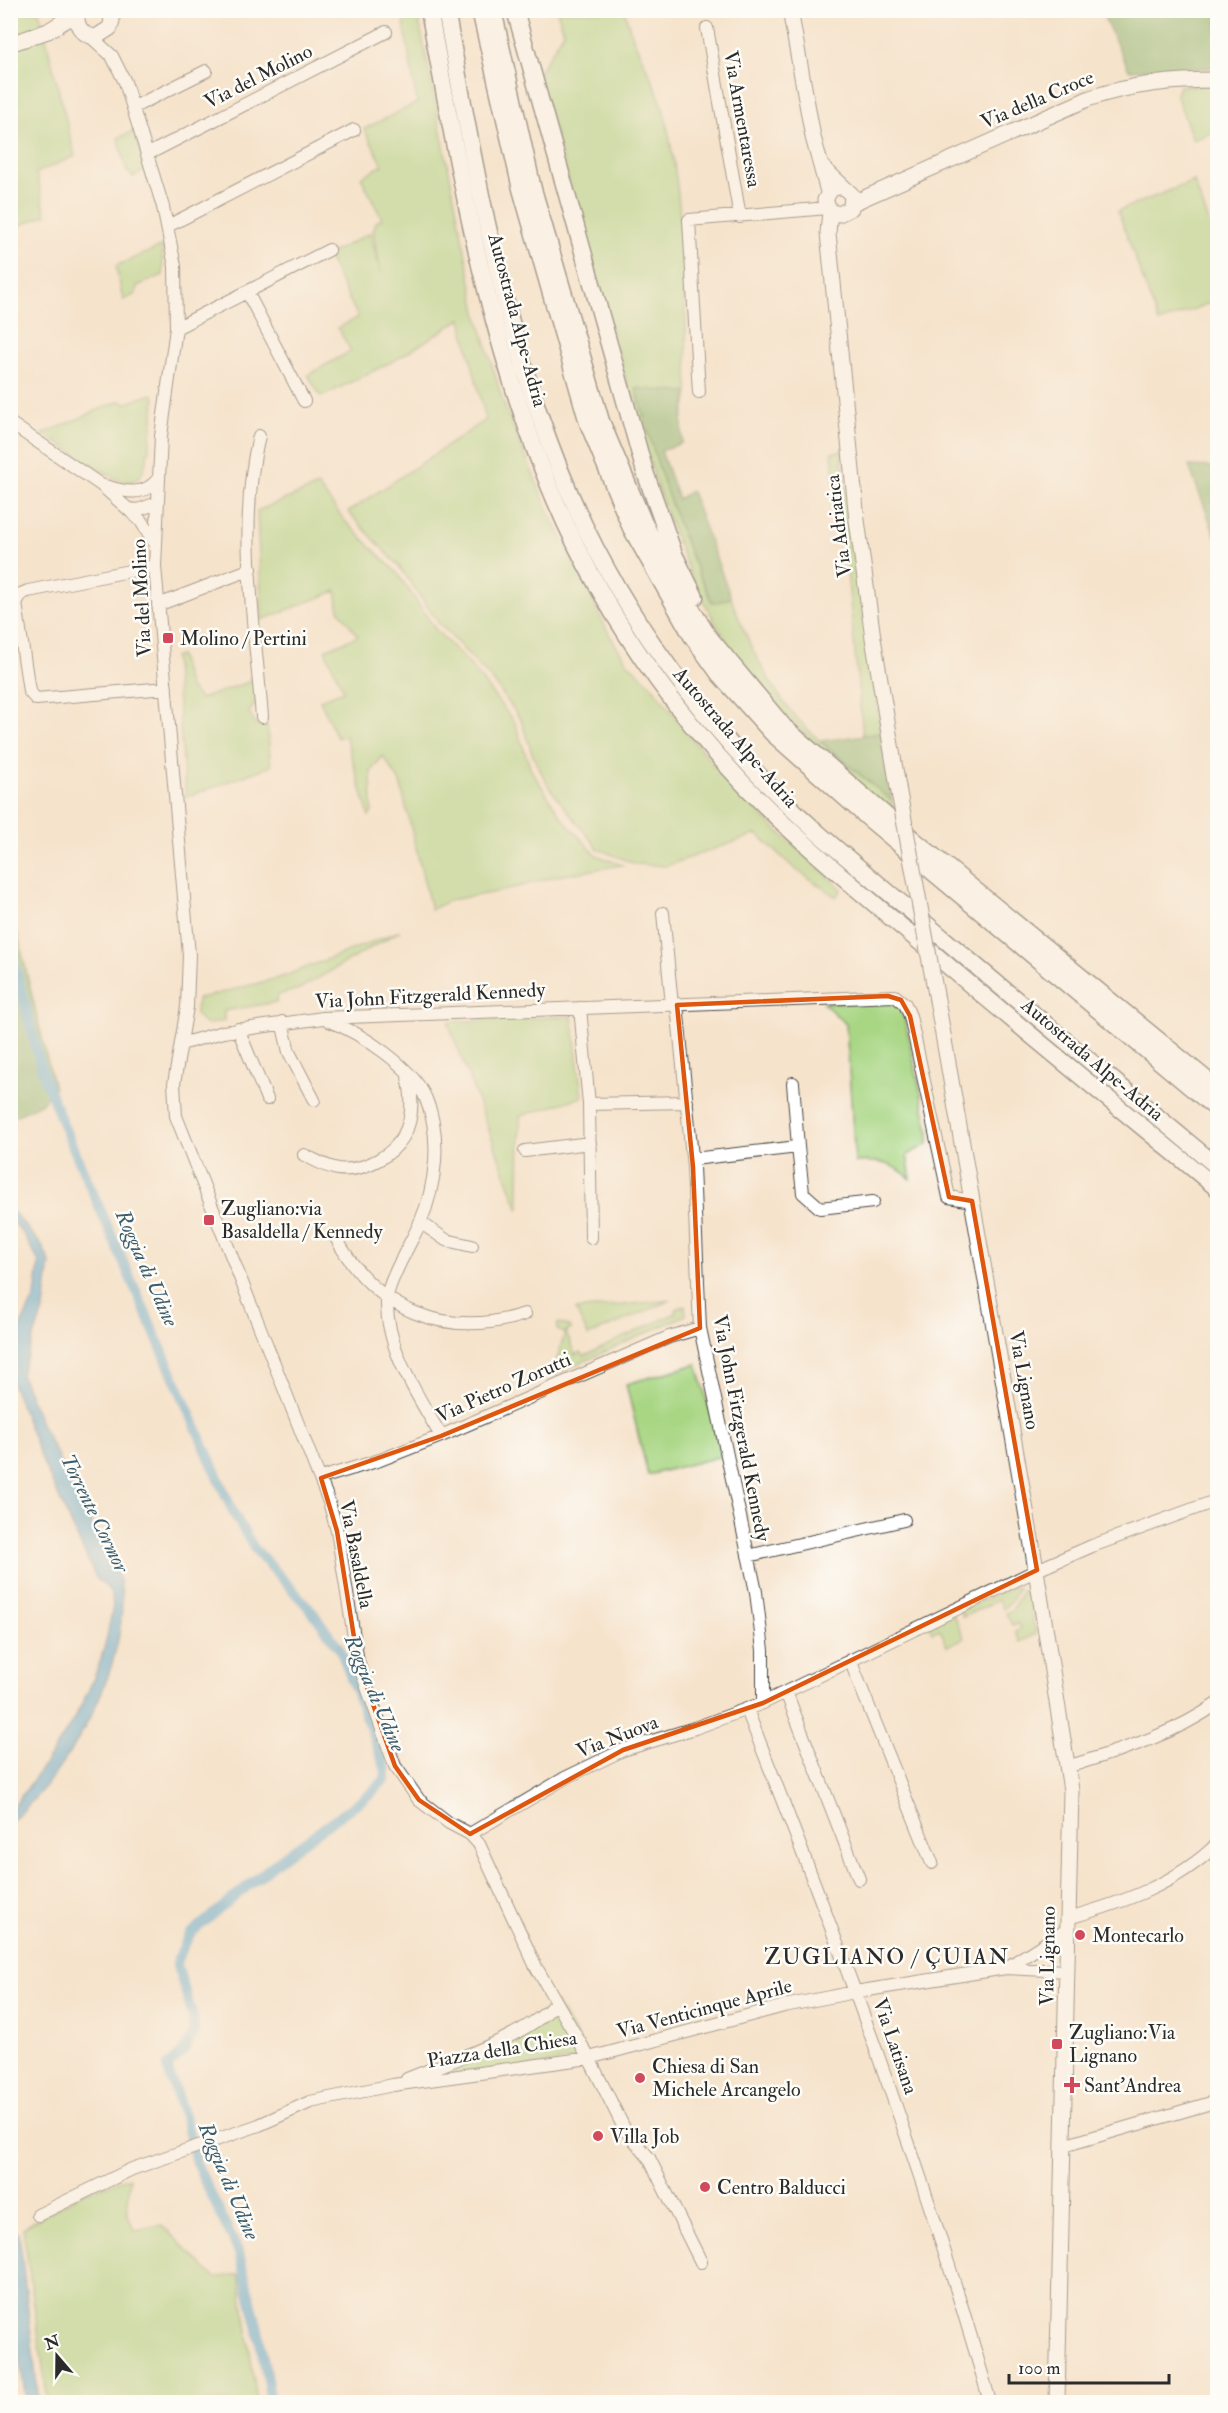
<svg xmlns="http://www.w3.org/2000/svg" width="1228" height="2413" font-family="'IM FELL Double Pica',serif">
	<rect width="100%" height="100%" fill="#fdfcf7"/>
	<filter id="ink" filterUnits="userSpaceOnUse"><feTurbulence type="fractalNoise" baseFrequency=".0167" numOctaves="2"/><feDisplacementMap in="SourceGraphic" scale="12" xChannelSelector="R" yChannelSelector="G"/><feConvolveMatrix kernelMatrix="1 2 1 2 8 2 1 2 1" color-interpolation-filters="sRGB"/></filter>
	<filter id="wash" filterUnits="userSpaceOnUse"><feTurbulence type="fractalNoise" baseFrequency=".008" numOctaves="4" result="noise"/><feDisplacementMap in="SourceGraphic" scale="24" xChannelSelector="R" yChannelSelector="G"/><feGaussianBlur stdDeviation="1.35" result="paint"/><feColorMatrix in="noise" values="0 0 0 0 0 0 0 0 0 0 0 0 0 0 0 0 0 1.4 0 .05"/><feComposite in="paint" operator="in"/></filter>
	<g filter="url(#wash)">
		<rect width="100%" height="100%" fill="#f6e3cc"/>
		<path fill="#a8d683" stroke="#6a8057" stroke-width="1.5" d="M11,11H39L75,156L36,173L46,215L11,229Z
			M402,11H417L478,317L503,402L548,510L610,636L627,662L650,684L712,763L765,819L842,889L836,897L795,869L757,834L666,866L636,864L598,849L549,787L533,756L521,720L494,682L438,622L399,566L348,512L486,420L461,319L397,359L321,397L308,375L351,351L338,328L358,317L327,255L370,233L381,273L373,232L376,222L382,219L361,177L383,165L364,129L417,103Z
			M557,11H625C632,47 655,77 664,112C686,204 684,299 688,393L636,389C656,463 678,533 712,603L731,598C744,633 759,666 780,697C809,738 854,769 892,801L894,816C834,761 770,709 726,640C673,556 649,460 622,366C594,268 566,171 538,74L564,32Z
			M1217,85V131L1193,140L1176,94L1179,86Z
			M134,131L146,170L133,177L127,171L118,138Z
			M1194,181L1217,245V300L1159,323L1118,211Z
			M162,246L163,275L137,286L136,294L123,300L116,266Z
			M152,394L155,398C153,413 150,471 137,479C129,483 121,481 114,478L43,434L121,400L124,404Z
			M841,451L881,733L863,735L839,489L835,487L832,452Z
			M318,486L345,521L397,573L436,630L470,665L504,709L515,723L531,770L562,818L596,855L622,865L557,876L503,891L450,900L431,910L400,782L383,756L371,771L372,812L369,816L345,735L337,738L320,700L344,691L325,650L358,636L339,610L336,591L262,620L257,511Z
			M180,656L188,685L200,699L254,680L255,704L249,712L256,725H267L271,766L186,797L174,657Z
			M400,931L299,989L278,995L277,1002L224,1011V1021L206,1025L196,1015L197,999L282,977Z
			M890,1001L899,1007L905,1021L929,1131L928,1144L907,1155L911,1179C894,1163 877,1160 855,1162L846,1024L823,1003Z
			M572,1016L582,1097L520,1116L519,1210L448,1022Z
			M671,1300L588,1336L576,1310Z
			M685,1305L686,1315L552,1376L565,1333L557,1330L558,1323L568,1326L571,1329L566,1332L575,1355L581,1352L584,1356L676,1313L675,1309Z
			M697,1364L722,1456L648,1475L626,1384Z
			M1012,1587H1018L1013,1599L1003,1609L998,1600L963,1617L960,1611Z
			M1023,1590L1029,1599L1036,1634L1020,1642L1015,1631L1020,1628L1018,1623L1012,1625L1006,1613L1012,1610Z
			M953,1614L964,1638L947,1646L940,1629L932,1632L929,1625Z
			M556,2002L589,2058L393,2085L516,2032Z
			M130,2177L127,2215L135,2230L162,2225L215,2278L239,2274L257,2402H48L23,2228L84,2192Z"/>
		<path fill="#86b771" stroke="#58714e" stroke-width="1.5" d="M1101,11H1217V68L1129,70Z
			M636,388L688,393L682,421V443L661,451L678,499L691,491L731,598L713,603C678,534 656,463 636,388Z
			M1189,466L1217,467V540Z
			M881,733L892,801L820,741Z
			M17,932L54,1088L41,1104L11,1118L10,933Z"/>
		<path fill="#59a8d3" stroke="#426a7f" stroke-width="1.5" d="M11,1209L43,1247L50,1263L44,1308L21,1374L41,1423L120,1580C134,1660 70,1771 11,1822V1810C53,1754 97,1696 109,1626C111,1615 115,1604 111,1594C109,1586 101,1584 96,1578L44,1465L11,1381V1346L35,1296L39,1262L23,1234L11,1219Z
			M19,2233L39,2402H26L11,2298V2236Z"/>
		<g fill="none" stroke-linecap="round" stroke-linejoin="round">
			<path stroke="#59a8d3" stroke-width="10" d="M10,948L43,1074L64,1127L234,1514L254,1548L311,1610L340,1649L386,1770L385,1779L370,1794L279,1860L190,1934L178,1958L177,1965L193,2017L194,2033L183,2052L167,2067L187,2125L196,2163L239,2253L258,2329L271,2402"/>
		</g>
	</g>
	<g filter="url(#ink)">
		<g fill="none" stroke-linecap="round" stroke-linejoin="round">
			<g stroke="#494743" stroke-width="14">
				<path id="minor" d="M707,28L740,217
					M90,36L112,56L125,82L163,207L175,266L176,328L161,436L155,566L189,955L187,1007L174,1084L176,1116L329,1502L337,1531L358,1662L395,1766L419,1800L449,1823L470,1834L479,1844L536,1967L589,2058L624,2128L649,2158L701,2262
					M134,107L206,71
					M148,154L386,32
					M168,226L354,130
					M247,292L304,401
					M176,328L329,250
					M699,392L689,220L828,208
					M10,423L101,485L128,509L138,510L157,503
					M259,436C237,525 255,627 262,717
					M105,486C125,492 144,497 158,479
					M128,509L141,521L156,545
					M155,566L28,591L21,594L16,603L29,691L36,699L166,688
					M158,605L251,569
					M663,913L672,1005
					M677,1005L693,1167L700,1328L756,1592L763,1650V1703
					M580,1008L589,1104L687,1102
					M329,1021C361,1033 413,1067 426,1099C442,1137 436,1186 420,1223C412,1241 388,1281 387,1298C385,1348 417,1394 441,1436
					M282,1022L289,1052L314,1100
					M238,1029L267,1099
					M181,1044L223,1032L323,1018L895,996L905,1004L910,1016L949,1197L972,1201
					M589,1104L591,1238
					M798,1147L803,1193L820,1208L873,1202
					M525,1151L590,1143
					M304,1155C315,1160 326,1167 338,1169C353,1171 365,1167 378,1160C411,1142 416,1111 408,1077
					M693,1159L798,1147L793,1083
					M420,1222L446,1240L472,1246
					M335,1236C374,1310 444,1340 525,1314
					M321,1478L380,1460L441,1436L669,1337L700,1328
					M748,1556L904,1520
					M850,1660L932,1863
					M786,1692L859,1879
					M747,1710C837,1938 923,2166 990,2402
					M1067,1767C1118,1751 1174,1735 1218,1703
					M470,1834L565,1778L623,1750L695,1728L763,1703L1037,1570L1092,1546L1218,1500
					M1068,1918C1122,1903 1177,1884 1218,1843
					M1006,1968L1068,1929
					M407,2079C445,2063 534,2034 556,2002
					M1063,2146L1218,2101
					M38,2215L132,2169L259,2125L310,2102L393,2085L589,2058L784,2006L855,1992L1006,1968L1067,1971"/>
			</g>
			<g stroke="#494743" stroke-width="17">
				<path id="major" d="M79,10C73,24 82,36 96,37L110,28L112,20L109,10
					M790,10L813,137L828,192
					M10,44L48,31L79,12
					M822,167L852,195L851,208L839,214L830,211L825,200L831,189L842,186
					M853,203L1090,98C1133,84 1173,80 1218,80
					M830,211L828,233L857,520L873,638L898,787
					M937,1000L1032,1545L1071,1790L1057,2402"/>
			</g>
			<g stroke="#494743" stroke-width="19">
				<path id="highway" d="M429,10C459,171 486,332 548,483C604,622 697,748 809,847C849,883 891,918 933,953C1027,1033 1122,1110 1218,1189
					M446,10C478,186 508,365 585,527C639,639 724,749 817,832C858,868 902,903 944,939C1035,1016 1126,1091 1218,1167
					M480,10L521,189L588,423L631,528L692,636L720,675L772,733L867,817L1218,1110
					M493,10L533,189L601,421L644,523L675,582L708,636L784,727L914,840L1218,1089
					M515,10L645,472L674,554L695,597"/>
			</g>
			<use href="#minor" stroke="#fff" stroke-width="12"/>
			<use href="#major" stroke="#fff" stroke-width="15"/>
			<use href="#highway" stroke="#fff" stroke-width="16"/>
			<g stroke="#494743" stroke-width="17" stroke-linecap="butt">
				<path id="major-bridge" d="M898,787L937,1000"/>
			</g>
			<use href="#major-bridge" stroke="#fff" stroke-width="15"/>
		</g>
	</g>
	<path d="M0 0H1228V2413H0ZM888,996L901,1000L910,1016L949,1197L972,1201L1037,1570L763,1703L623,1750L470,1834L419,1800L395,1766L358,1662L337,1531L321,1478L441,1436L700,1328L693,1167L677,1005Z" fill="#f6e3cc" fill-opacity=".55" fill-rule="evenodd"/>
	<path fill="none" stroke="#df570e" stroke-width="4.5" stroke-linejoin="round" d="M888,996L901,1000L910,1016L949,1197L972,1201L1037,1570L763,1703L623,1750L470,1834L419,1800L395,1766L358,1662L337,1531L321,1478L441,1436L700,1328L693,1167L677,1005Z"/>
	<g fill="#d1495b" stroke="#fdfcf7" stroke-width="2">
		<rect x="162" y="632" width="12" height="12" rx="3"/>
		<rect x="203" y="1214" width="12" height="12" rx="3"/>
		<circle cx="1080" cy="1935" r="6"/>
		<rect x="1051" y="2038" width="12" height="12" rx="3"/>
		<circle cx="640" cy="2078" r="6"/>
		<path d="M1069 2076h6v6h6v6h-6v6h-6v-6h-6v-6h6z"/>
		<circle cx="598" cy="2136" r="6"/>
		<circle cx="705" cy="2187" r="6"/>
	</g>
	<g text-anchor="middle" stroke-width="5" stroke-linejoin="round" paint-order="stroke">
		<g font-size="20" fill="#2b2b2b" stroke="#fdfcf7">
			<text transform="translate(258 76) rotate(-27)" y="7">Via del Molino</text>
			<text transform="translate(1037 99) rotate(-23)" y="7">Via della Croce</text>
			<text transform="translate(743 119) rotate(80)" y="7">Via Armentaressa</text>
			<text transform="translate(518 320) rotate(75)" y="7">Autostrada Alpe-Adria</text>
			<text transform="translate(838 526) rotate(-97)" y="7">Via Adriatica</text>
			<text transform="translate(141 598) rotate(-93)" y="7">Via del Molino</text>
			<text transform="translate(736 737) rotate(49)" y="7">Autostrada Alpe-Adria</text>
			<text transform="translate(430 995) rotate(-3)" y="7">Via John Fitzgerald Kennedy</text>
			<text transform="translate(1093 1059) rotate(40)" y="7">Autostrada Alpe-Adria</text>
			<text transform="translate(1025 1380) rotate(80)" y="7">Via Lignano</text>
			<text transform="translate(503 1387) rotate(-24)" y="7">Via Pietro Zorutti</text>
			<text transform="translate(742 1428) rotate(79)" y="7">Via John Fitzgerald Kennedy</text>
			<text transform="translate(357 1554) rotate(79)" y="7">Via Basaldella</text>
			<text transform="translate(617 1736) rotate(-21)" y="7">Via Nuova</text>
			<text transform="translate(1047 1956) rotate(-89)" y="7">Via Lignano</text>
			<text transform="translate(704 2008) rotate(-15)" y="7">Via Venticinque Aprile</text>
			<text transform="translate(896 2046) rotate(71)" y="7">Via Latisana</text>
			<text transform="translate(502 2049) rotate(-9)" y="7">Piazza della Chiesa</text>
		</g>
		<g font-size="20" fill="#2b2b2b" stroke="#fdfcf7" text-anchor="start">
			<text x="180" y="645">Molino / Pertini</text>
			<text x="221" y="1215">Zugliano:via<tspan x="221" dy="23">Basaldella / Kennedy</tspan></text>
			<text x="1092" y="1942">Montecarlo</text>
			<text x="1069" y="2039">Zugliano:Via<tspan x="1069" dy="23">Lignano</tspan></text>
			<text x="652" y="2073">Chiesa di San<tspan x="652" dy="23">Michele Arcangelo</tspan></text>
			<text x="1084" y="2092">Sant'Andrea</text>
			<text x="610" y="2143">Villa Job</text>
			<text x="717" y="2194">Centro Balducci</text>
		</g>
		<g font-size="21" font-style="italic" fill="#3d5d6e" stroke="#fdfcf7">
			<text transform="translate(147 1268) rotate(66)" y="7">Roggia di Udine</text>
			<text transform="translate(95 1513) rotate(64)" y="7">Torrente Cormor</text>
			<text transform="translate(375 1693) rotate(67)" y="7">Roggia di Udine</text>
			<text transform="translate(229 2181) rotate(67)" y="7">Roggia di Udine</text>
		</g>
		<g font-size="22" letter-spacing="1.5" fill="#2b2b2b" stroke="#fdfcf7">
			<text x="887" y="1964">ZUGLIANO / ÇUIAN</text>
		</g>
	</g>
	<rect width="1228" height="2413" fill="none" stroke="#fdfcf7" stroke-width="36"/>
	<g transform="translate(57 2356) rotate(340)" stroke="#fdfcf7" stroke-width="4.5" paint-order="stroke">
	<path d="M0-4.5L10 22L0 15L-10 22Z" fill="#2b2b2b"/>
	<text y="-9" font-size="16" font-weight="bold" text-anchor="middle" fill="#2b2b2b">N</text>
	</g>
	<path d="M1009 2374v9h160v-9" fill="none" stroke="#2b2b2b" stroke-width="3"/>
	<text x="1018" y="2374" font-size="18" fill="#2b2b2b" stroke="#fdfcf7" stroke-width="4.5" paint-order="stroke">100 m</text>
</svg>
